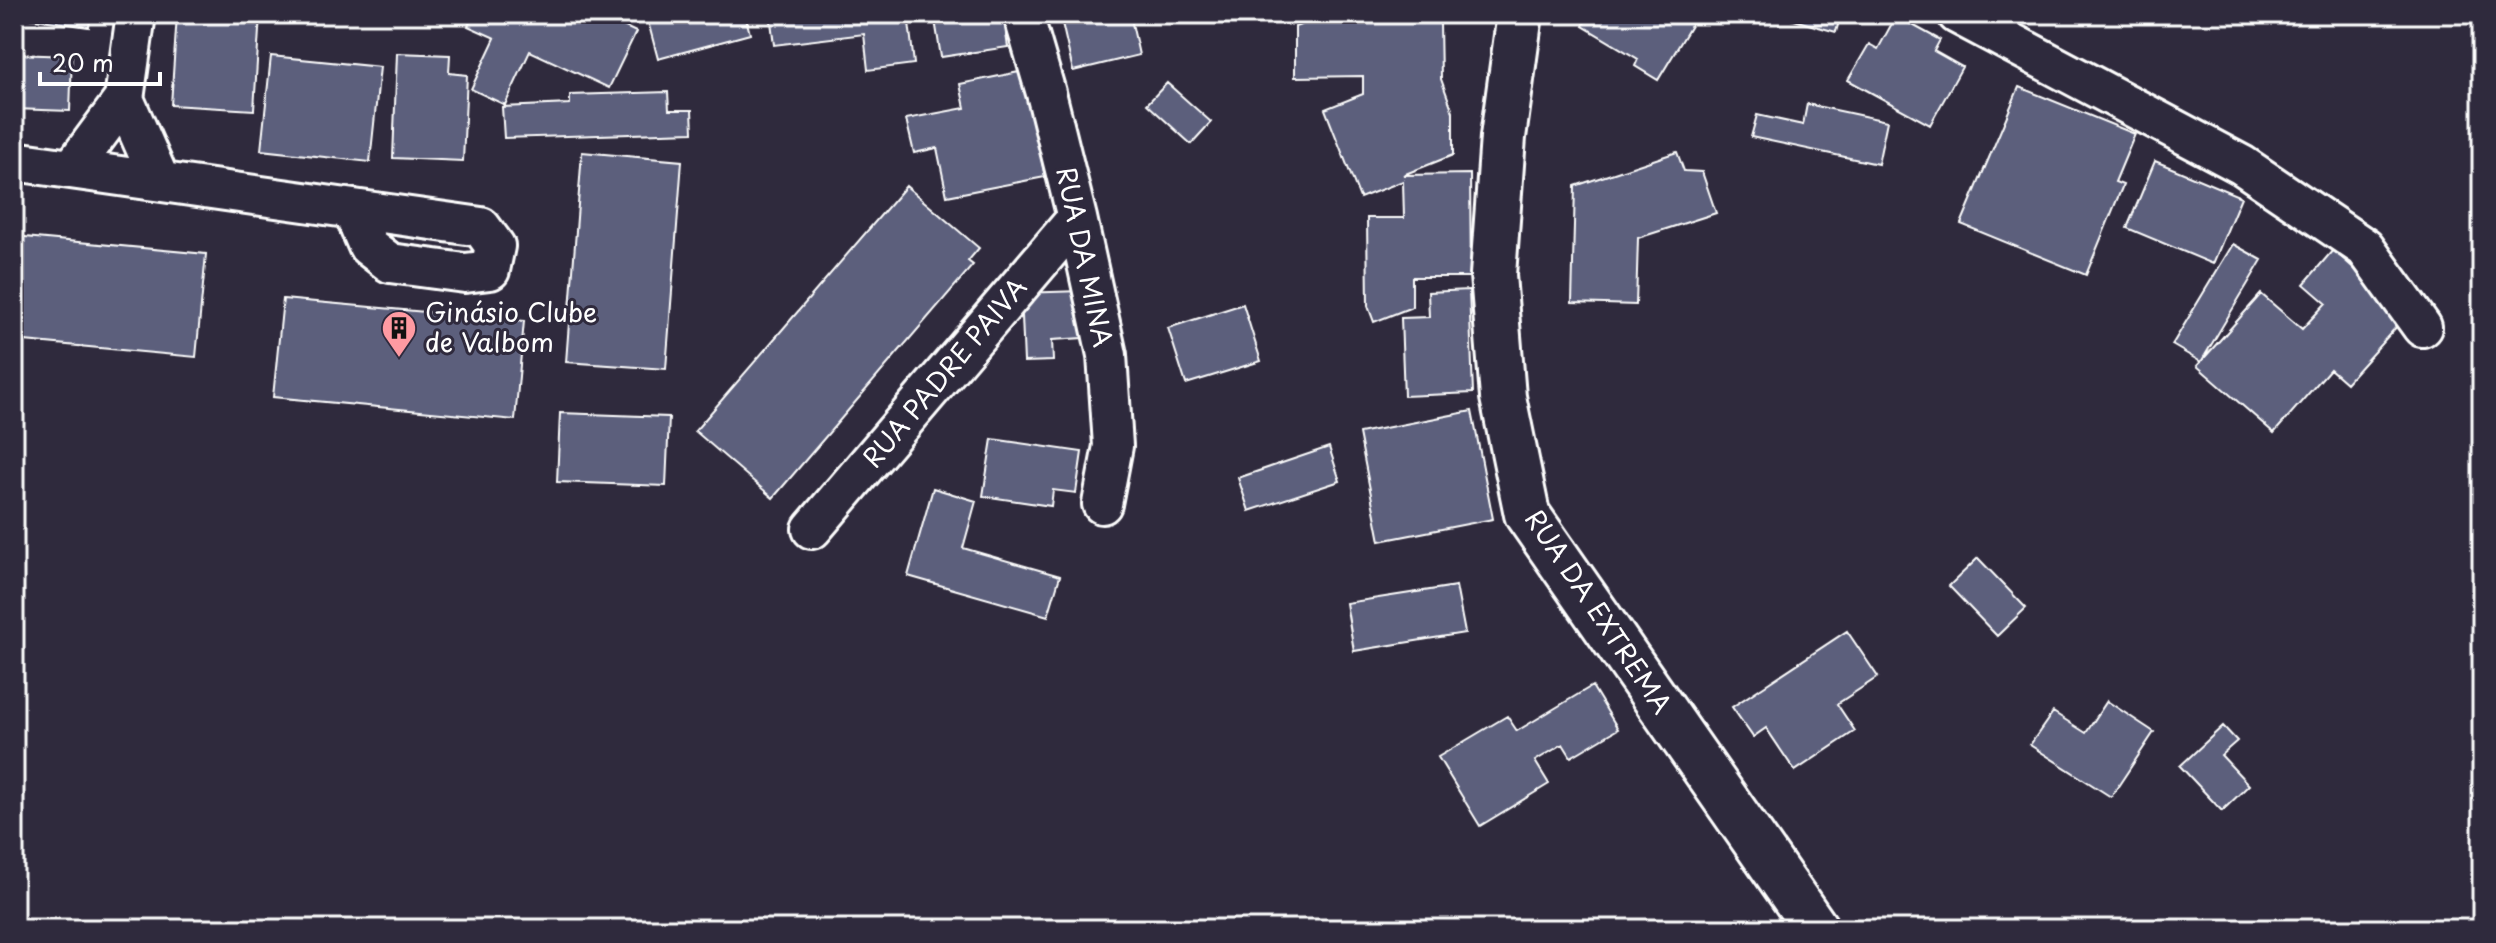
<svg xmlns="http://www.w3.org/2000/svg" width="2496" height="943" font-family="'Playpen Sans',sans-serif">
	<rect width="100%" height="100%" fill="#2f2a3d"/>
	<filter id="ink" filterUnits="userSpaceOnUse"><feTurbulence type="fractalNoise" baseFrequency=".0125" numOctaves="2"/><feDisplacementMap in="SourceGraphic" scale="16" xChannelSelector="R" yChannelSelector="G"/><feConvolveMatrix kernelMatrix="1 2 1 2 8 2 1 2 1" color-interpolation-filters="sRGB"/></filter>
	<g filter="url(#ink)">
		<path fill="#5b5f7c" stroke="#fff" stroke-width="2" d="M14,14H91L89,27L14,16Z
			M177,14H260L254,110L171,105Z
			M474,14H605L604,17L636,32L609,88L530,51L505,105L471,89L495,38L468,26Z
			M646,14H745L750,34L658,59Z
			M770,14H908L914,64L868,70L864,34L774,45Z
			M934,14H1003L1008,47L941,57Z
			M1060,14H1130L1139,55L1073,71Z
			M1331,14H1416L1419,23H1440L1441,79L1453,112V155L1403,175L1470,174L1471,277H1412V307L1374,322L1368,306L1367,218H1404L1403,181L1360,198L1325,109L1363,94V76L1295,77V27Z
			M1576,14H1698L1658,80L1635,66L1638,59L1583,26L1586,20Z
			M1773,14H1841L1836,32Z
			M1896,16L1940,40L1934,51L1962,67L1930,125L1848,80L1869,44L1878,49Z
			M397,53L450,55L449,73L467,75L463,161L393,158Z
			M14,54L72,56L70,111L14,109Z
			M271,56L380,67L370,162L261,150Z
			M1024,71L1045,177L947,196L937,148L914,153L906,119L965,108L960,84Z
			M1167,83L1211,122L1191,144L1147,104Z
			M2019,87L2135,134L2115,182L2123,185L2086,275L1961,224Z
			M668,92L669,110H692L693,132L504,138L502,107L570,104V95Z
			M1807,104L1887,121L1878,164L1751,137L1757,115L1803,125Z
			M582,152L682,161L666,369L566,362Z
			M1677,152L1684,171L1702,172L1716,213L1638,238L1636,305L1572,303L1575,186Z
			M2155,161L2241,197L2213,264L2127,228Z
			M906,186L979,248L968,261L973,265L773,498L695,431Z
			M14,236L206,254L196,357L14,340Z
			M2233,244L2262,260L2201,362L2172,345Z
			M2333,250L2407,315L2346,383L2330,369L2274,433L2197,366L2261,294L2302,329L2326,303L2304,284Z
			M1469,290L1473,393L1404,396L1401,318L1429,317L1428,292Z
			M1081,291L1083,338L1052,340L1053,361L1024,362L1021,293Z
			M283,299L524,321L515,420L273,397Z
			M1243,304L1261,361L1186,384L1168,328Z
			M1472,411L1493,519L1380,541L1359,433Z
			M560,413L669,417L666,486L557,482Z
			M992,439L1082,452L1076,493L1053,490L1051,506L983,496Z
			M1329,447L1340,481L1249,511L1238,478Z
			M933,488L976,501L963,548L1060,576L1048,616L908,576Z
			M1978,558L2026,608L1997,636L1949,586Z
			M1456,586L1465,633L1354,651L1346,603Z
			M1847,631L1878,677L1837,704L1855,731L1795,771L1766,728L1753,737L1732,707Z
			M1592,686L1618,729L1571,757L1563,744L1535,761L1549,784L1480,826L1438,757L1507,716L1517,731Z
			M2107,701L2154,732L2111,797L2030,745L2053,712L2086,733Z
			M2223,726L2237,741L2221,755L2249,785L2222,811L2180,766Z"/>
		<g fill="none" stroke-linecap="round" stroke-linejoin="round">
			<g stroke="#fff" stroke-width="44">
				<path id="street" d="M1023,14L1046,93L1077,218L1107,355L1113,446L1102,504
					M1957,14L2242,165L2365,248L2422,327
					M124,99L160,181
					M14,161L481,227L495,246L490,270L465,273L390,263L368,246L352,209
					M72,169L124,99L136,14
					M812,529L1077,218"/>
			</g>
			<g stroke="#fff" stroke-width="50">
				<path id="secondary" d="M1520,14L1503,137L1493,275L1503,397L1527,514L1816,929"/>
			</g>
			<use href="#street" stroke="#2f2a3d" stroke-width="38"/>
			<use href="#secondary" stroke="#2f2a3d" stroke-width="44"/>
		</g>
	</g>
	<defs>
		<g id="building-pin" transform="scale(1.8)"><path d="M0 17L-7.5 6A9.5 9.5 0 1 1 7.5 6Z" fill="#ff9aa2" stroke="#2f2a3d"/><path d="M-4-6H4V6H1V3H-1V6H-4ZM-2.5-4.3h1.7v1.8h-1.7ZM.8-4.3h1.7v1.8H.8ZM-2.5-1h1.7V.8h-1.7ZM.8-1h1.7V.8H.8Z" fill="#111"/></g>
	</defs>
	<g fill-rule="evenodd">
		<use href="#building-pin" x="399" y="328"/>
	</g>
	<g text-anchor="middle" stroke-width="6" stroke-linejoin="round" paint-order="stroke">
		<g font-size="26" fill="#fff" stroke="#2f2a3d">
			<text transform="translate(1084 257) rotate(78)" y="9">RUA DA MINA</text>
			<text transform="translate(945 373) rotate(-50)" y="9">RUA PADRE PAIVA</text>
			<text transform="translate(1598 612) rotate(56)" y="9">RUA DA EXTREMA</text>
		</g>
		<g font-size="26" fill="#fff" stroke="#2f2a3d" text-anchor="start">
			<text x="425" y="322">Ginásio Clube<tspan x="425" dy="30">de Valbom</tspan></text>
		</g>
	</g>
	<rect width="2496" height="943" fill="none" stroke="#2f2a3d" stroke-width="48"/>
	<rect x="24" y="24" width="2448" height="895" fill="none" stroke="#fff" stroke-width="3" filter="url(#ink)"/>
	<path d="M40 72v12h120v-12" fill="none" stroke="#ffffff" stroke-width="4"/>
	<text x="52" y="72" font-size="24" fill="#ffffff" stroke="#2f2a3d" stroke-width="6" paint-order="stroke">20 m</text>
</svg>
